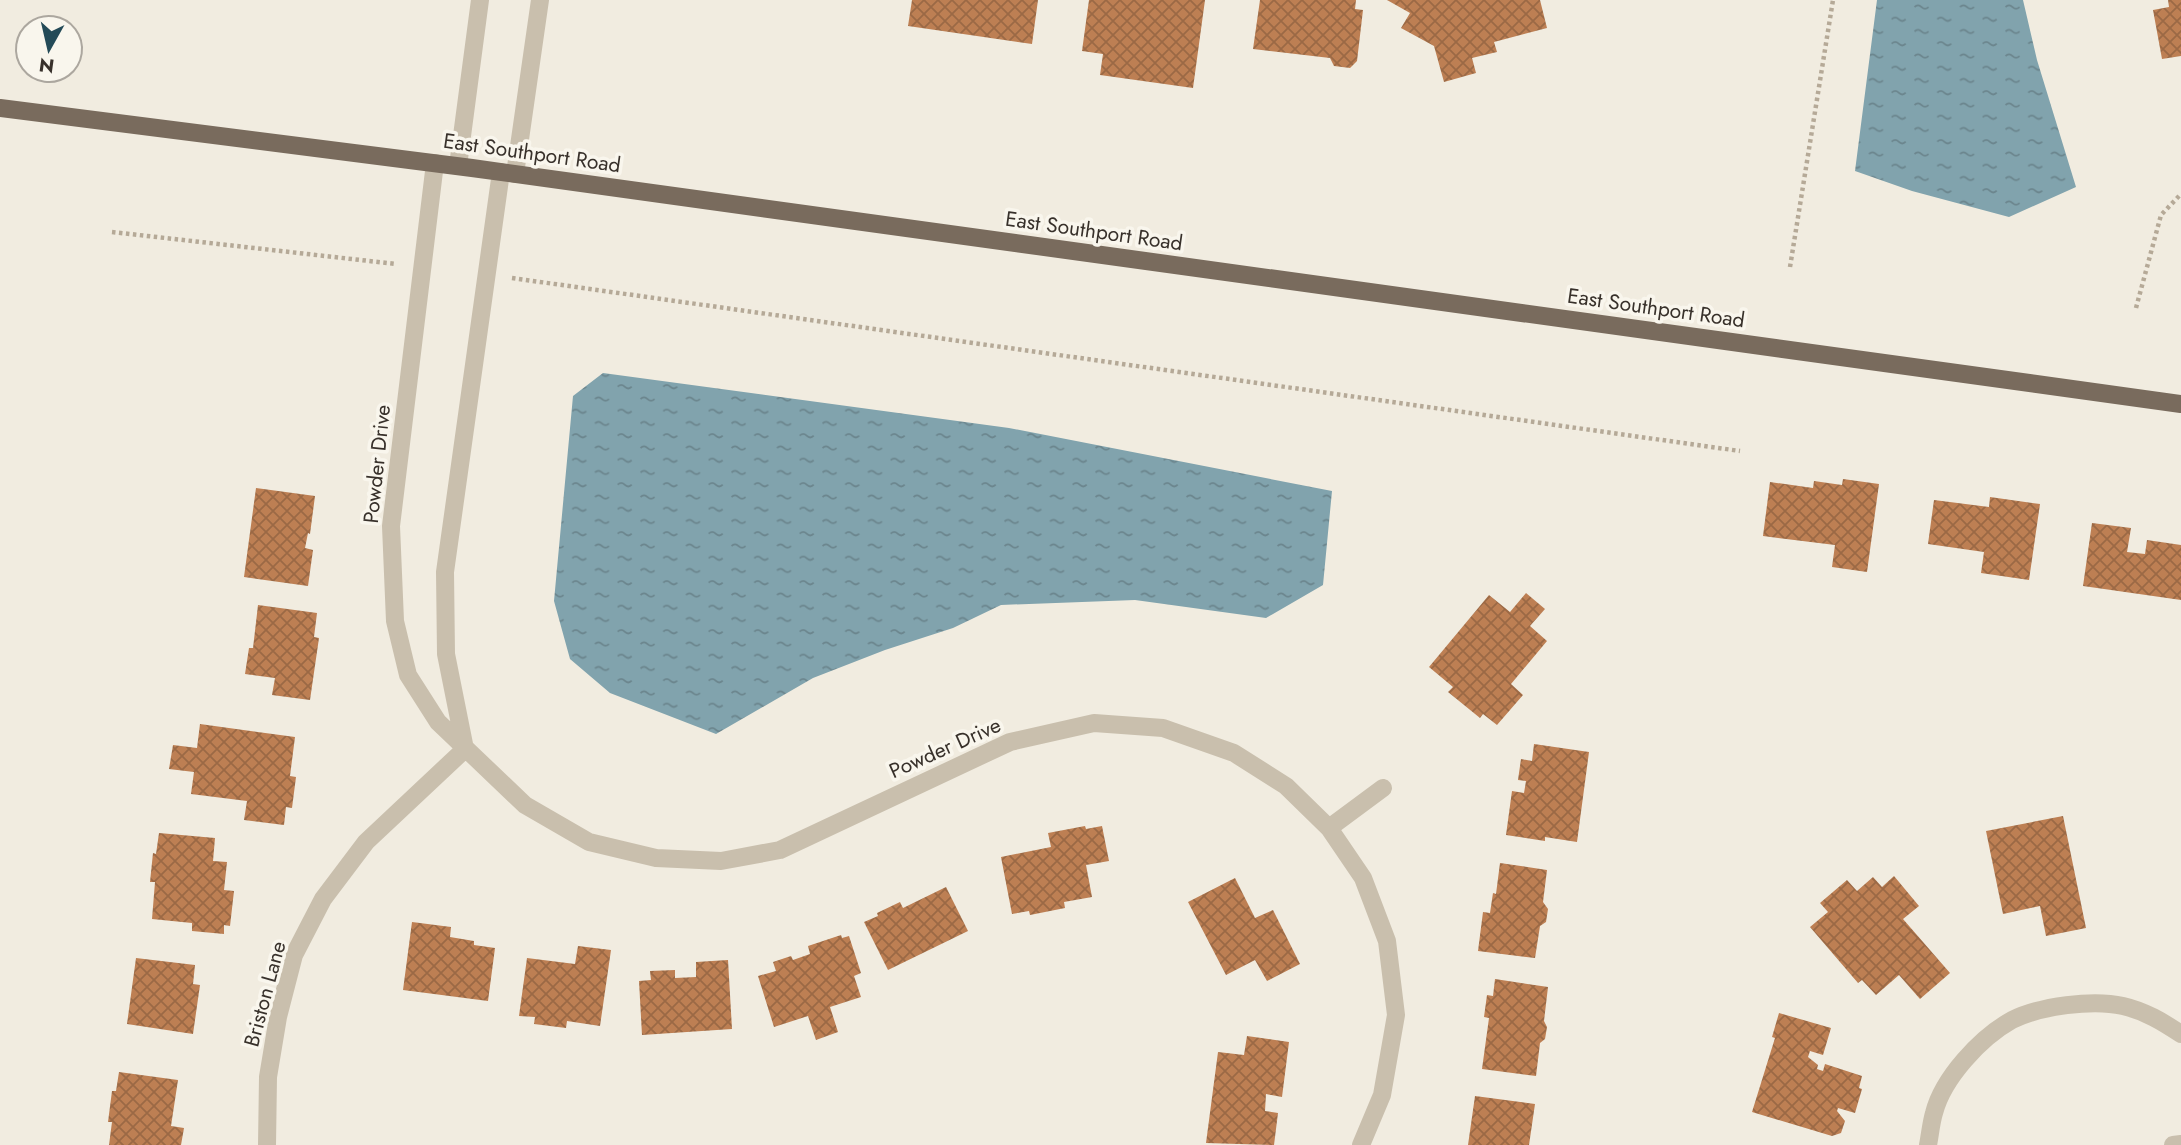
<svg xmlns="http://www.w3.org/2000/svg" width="2181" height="1145" font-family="Jost,sans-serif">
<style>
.water{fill:url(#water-ripples)}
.building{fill:url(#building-cross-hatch)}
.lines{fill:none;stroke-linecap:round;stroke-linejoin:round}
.path{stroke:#b5a997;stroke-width:4.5;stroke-dasharray:3.5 3.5;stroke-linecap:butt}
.minor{stroke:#c9bfad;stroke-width:18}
.major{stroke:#796b5d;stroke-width:18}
.labels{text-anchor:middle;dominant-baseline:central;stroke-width:7;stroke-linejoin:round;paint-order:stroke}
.street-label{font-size:21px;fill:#38312b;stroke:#f9f6ed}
</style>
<defs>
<pattern id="water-ripples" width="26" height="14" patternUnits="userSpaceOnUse" patternTransform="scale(1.75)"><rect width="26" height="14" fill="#81a3ad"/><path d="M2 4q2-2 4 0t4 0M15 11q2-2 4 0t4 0" fill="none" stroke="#6b858d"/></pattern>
<pattern id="building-cross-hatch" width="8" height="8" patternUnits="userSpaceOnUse" patternTransform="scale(1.75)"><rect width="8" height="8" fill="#bd7f53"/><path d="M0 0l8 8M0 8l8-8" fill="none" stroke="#9b6945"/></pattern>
</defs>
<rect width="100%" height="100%" fill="#f1ece0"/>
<!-- water -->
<path class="water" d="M1877 0H2023L2037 60 2076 187 2009 217 1912 191 1855 171Z
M603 373 1009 428 1332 491 1323 585 1266 618 1135 600 1001 605 953 628 885 650 813 678 716 734 610 693 570 659 554 601 573 396Z"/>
<!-- building -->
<path class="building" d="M912 0H1038L1032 44 908 26Z
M1089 0H1205L1193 88 1100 75 1103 54 1082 51Z
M1260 0H1356L1355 9 1363 10 1357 61 1350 68 1334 66 1330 58 1253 49Z
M1387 0H1540L1547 28 1494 42 1497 52 1472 58 1476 73 1444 82 1434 46 1401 28 1410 13Z
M2168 0H2181V56L2162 59 2153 10 2169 7Z
M1843 479 1879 484 1867 572 1832 567 1835 545 1763 536 1770 482 1813 488 1814 481 1842 485Z
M256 488 315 496 310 534 308 533 305 548 313 550 308 586 244 577Z
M1990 497 2040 504 2029 580 1981 573 1984 552 1928 544 1934 500 1989 507Z
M2092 523 2131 528 2127 552 2145 554 2147 540 2181 545V600L2083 586Z
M1526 593 1545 609 1530 626 1547 641 1511 684 1523 695 1497 725 1483 714 1480 718 1448 692 1453 687 1429 667 1489 595 1510 612Z
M258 605 317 613 314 637 319 638 310 700 272 695 275 678 245 674 249 648H253Z
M200 724 295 737 290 776 296 777 292 808 286 807 284 825 244 820 247 801 191 794 194 772 169 769 173 745 197 748Z
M1534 744 1589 752 1577 842 1545 837V841L1506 835 1512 791 1524 793 1526 781 1518 780 1521 759 1532 761Z
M2063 816 2086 928 2046 936 2040 906 2003 914 1986 831Z
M1085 826 1086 829 1102 826 1109 861 1086 865 1092 897 1064 902 1065 908 1030 915 1029 911 1012 914 1001 857 1051 847 1048 833Z
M159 833 215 838 213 861 227 862 224 890 234 891 230 926 224 925V934L192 931V923L152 919 155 882H150L153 853 156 854Z
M1500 863 1547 870 1543 902 1548 909 1546 922 1540 926 1535 958 1478 951 1483 912 1490 913 1493 893 1496 894Z
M1894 876 1919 906 1903 919 1950 973 1920 999 1899 975 1876 995 1862 980 1858 983 1810 927 1828 912 1820 903 1847 880 1857 891 1873 877 1882 887Z
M1235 878 1255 918 1273 910 1300 964 1267 981 1255 960 1226 975 1188 902Z
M946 887 968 931 888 970 864 922 878 916 877 913 900 902 903 908Z
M412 922 451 927 450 937 474 941V945L495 948 488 1001 403 990Z
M841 935 842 938 849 936 861 973 854 976 861 997 830 1007 838 1032 816 1040 808 1016 774 1027 758 976 776 971 773 962 791 956 793 960 810 954 808 946Z
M578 946 611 950 600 1026 567 1021 566 1028 534 1024 535 1017 519 1016 527 958 575 964Z
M136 958 195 965 193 984 200 985 193 1034 127 1024Z
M728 960 732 1029 642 1035 639 981 651 980 650 971 675 970V978L696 977V962Z
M1495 979 1548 987 1544 1021 1547 1027 1545 1039 1540 1043 1536 1076 1482 1069 1489 1018 1484 1017 1487 995 1493 996Z
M1779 1013 1831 1028 1823 1055 1810 1051 1808 1057 1818 1065 1817 1069 1823 1071 1825 1064 1862 1076 1859 1088 1862 1089 1855 1113 1838 1108 1837 1111 1845 1121 1841 1133 1832 1136 1752 1112 1775 1038 1772 1037Z
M1247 1036 1289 1042 1282 1097 1266 1094 1265 1111 1278 1113 1274 1145 1206 1143 1218 1052 1244 1055Z
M119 1072 178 1080 171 1126 184 1128 181 1145H109L112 1122H108L112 1091H116Z
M1475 1096 1535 1104 1529 1145H1468Z"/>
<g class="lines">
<!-- path -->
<path class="path" d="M112 232 396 264
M1790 267 1833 0
M512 278 1740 451
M2136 308 2161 215 2181 194"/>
<!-- minor -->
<path class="minor" d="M435 163 391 526 395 621 408 675 438 722 525 805 589 842 656 858 721 861 780 850 1010 742 1094 723 1163 728 1234 753 1286 786 1329 828 1363 878 1387 941 1396 1015 1382 1095 1361 1145
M458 166 480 0
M515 174 540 0
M465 749 446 654 445 572 501 172
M1329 828 1383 788
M267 1145 268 1077 278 1017 294 955 323 899 366 842 465 749
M1928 1145C1930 1135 1931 1123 1934 1113 1943 1078 1980 1038 2012 1020 2040 1006 2093 999 2123 1006 2145 1011 2163 1022 2181 1034
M2173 1145 2181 1144"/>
<!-- major -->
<path class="major" d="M0 108 472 168 2181 404"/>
</g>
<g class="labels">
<!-- street labels -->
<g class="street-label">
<text transform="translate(532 153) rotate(8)">East Southport Road</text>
<text transform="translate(1094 231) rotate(8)">East Southport Road</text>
<text transform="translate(1656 308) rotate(8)">East Southport Road</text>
<text transform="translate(377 464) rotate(-84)">Powder Drive</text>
<text transform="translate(945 748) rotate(-24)">Powder Drive</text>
<text transform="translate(265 994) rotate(-75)">Briston Lane</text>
</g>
</g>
<!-- north arrow -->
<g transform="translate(49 49) rotate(188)"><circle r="33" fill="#f9f6ed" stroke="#aca79f" stroke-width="2"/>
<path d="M0-5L12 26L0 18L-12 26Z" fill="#234a57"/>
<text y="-10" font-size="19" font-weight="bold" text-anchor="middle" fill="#38312b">N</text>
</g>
</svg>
